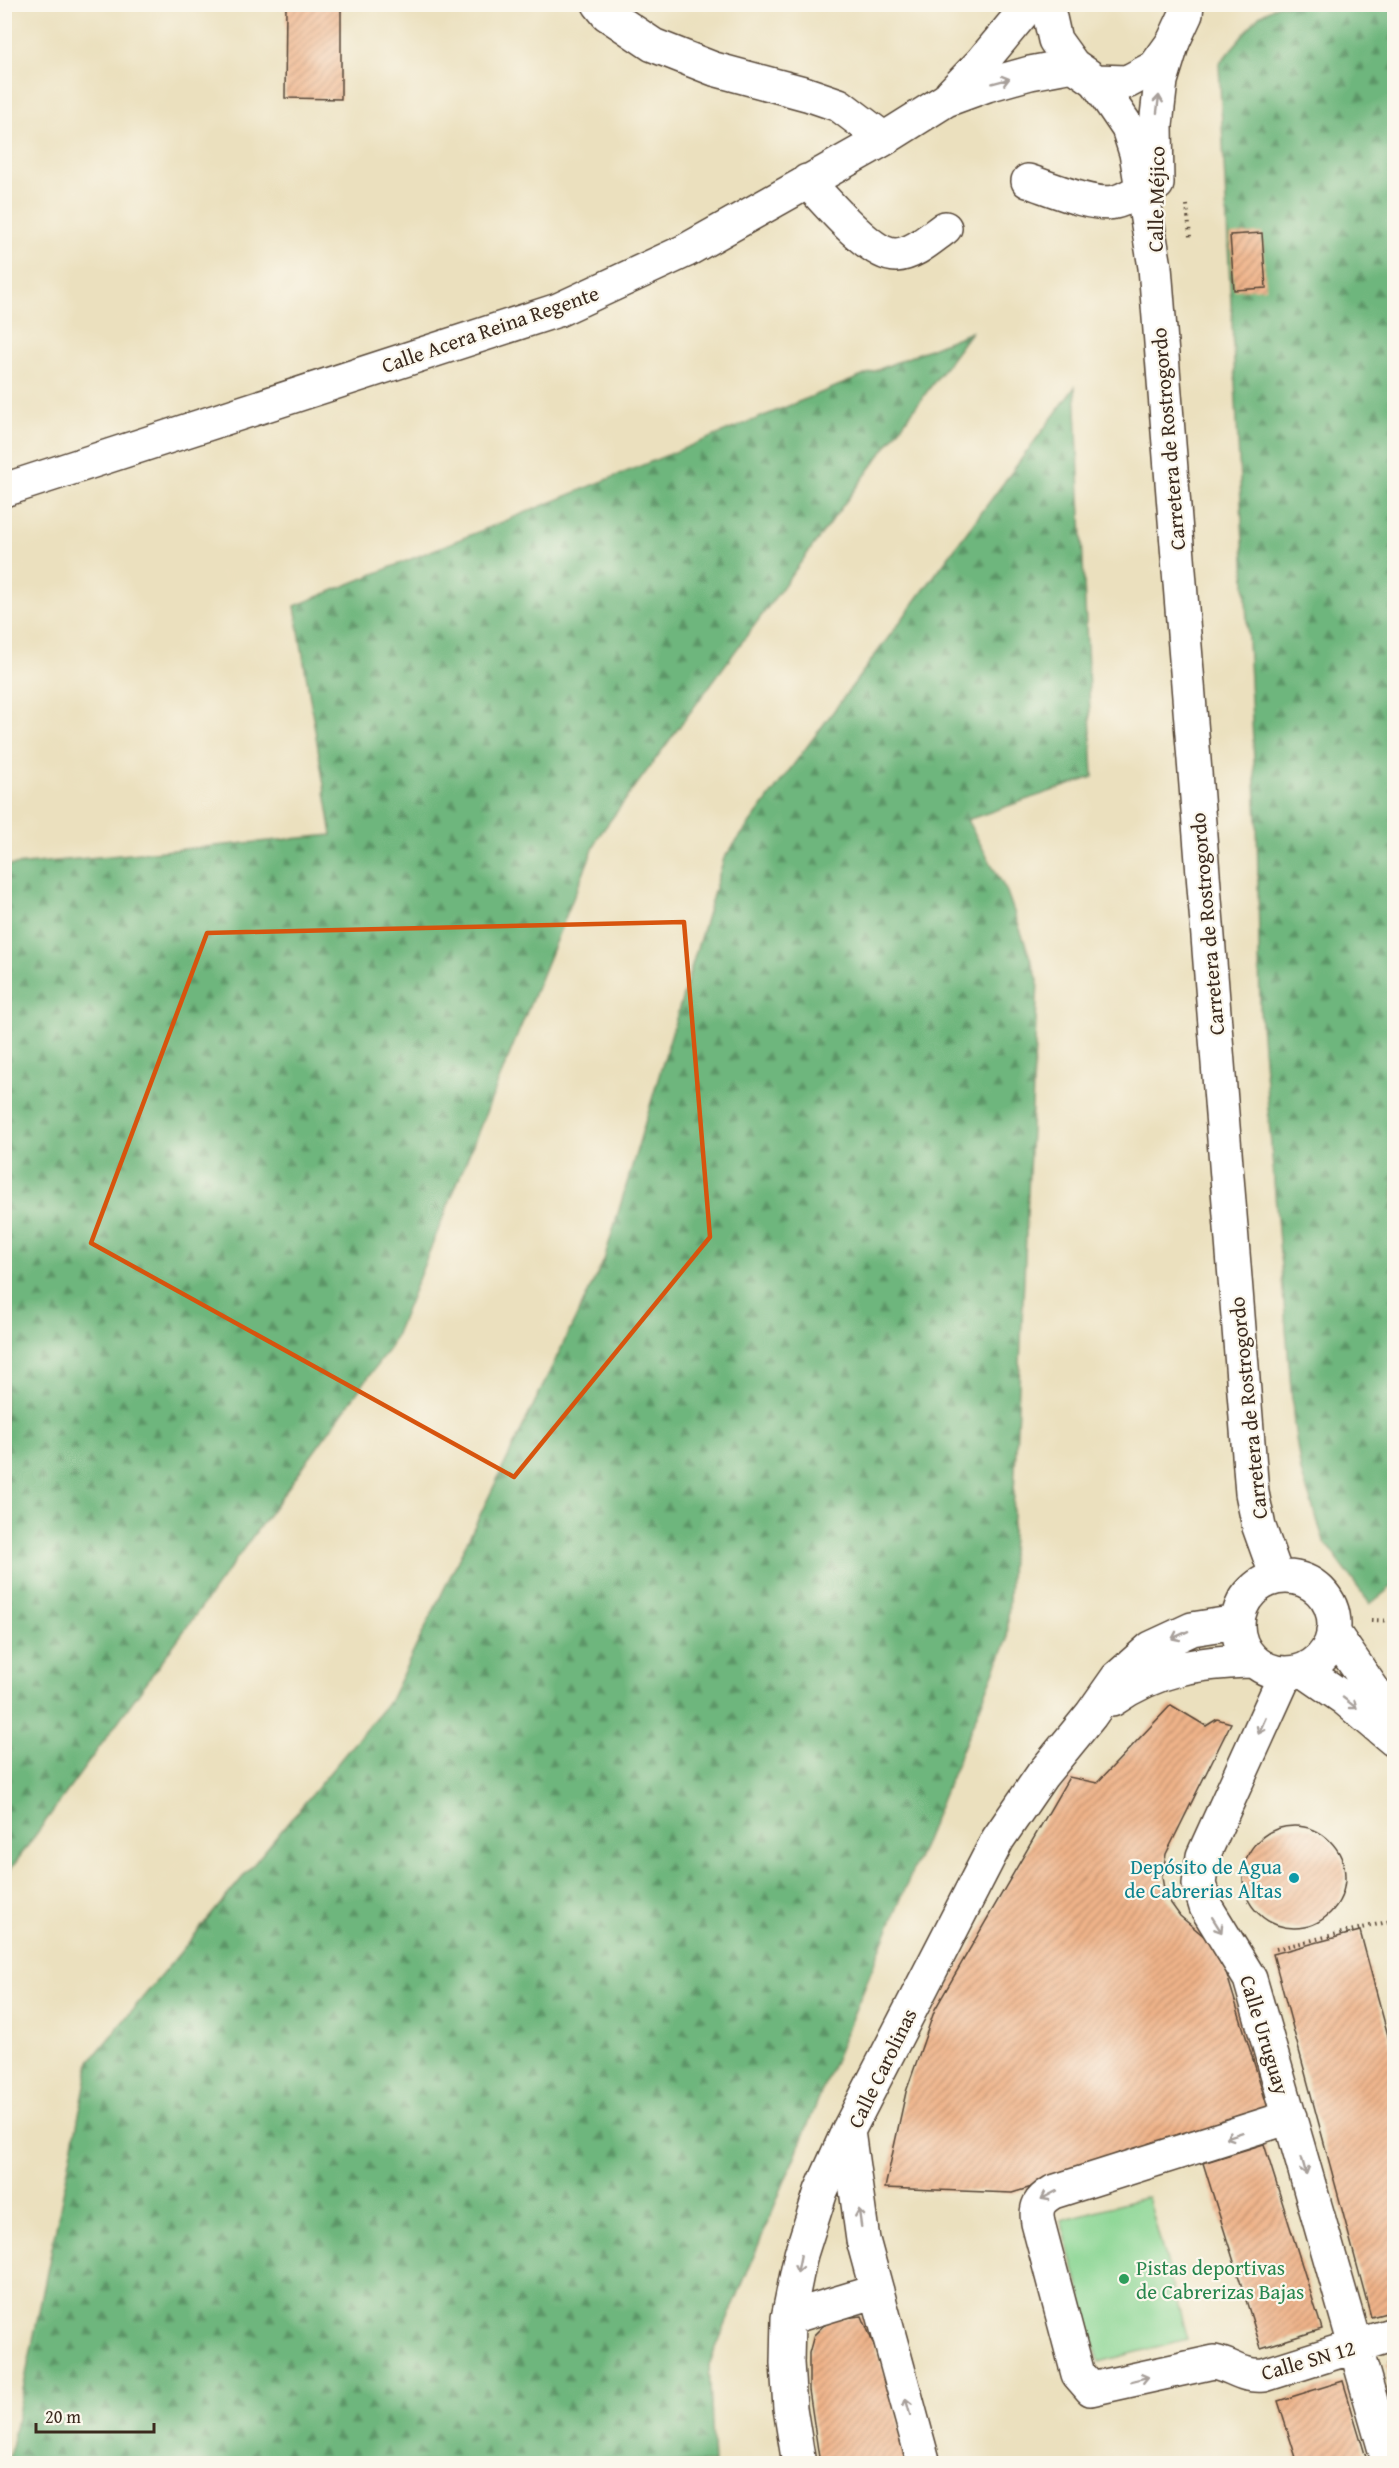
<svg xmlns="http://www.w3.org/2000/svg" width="1399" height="2468" font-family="'Gentium Book Plus',serif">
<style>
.forest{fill:url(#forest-firs);stroke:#54704e;stroke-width:1.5}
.pitch{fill:#89d593;stroke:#628058;stroke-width:1.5}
.building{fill:url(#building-hatch)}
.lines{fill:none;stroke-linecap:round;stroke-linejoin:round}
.minor-casing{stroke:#554536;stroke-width:36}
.major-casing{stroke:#554536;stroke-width:36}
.path{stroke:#554536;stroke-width:4;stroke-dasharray:1.5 4.5;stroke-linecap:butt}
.minor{stroke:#fff;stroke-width:33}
.major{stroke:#fff;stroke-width:33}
.oneway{stroke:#a79f9a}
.marked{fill:none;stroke:#d7540e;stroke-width:4.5;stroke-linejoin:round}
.culture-dot{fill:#0f9aa8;stroke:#fbf7ec;stroke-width:2}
.leisure-dot{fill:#2e9e5b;stroke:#fbf7ec;stroke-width:2}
.labels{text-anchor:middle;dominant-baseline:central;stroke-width:4.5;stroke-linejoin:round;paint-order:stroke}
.street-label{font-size:21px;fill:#3b2a1e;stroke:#fbf7ec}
.culture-label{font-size:21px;fill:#0d838f;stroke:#fbf7ec;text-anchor:end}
.leisure-label{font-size:21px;fill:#27864d;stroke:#fbf7ec;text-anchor:start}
</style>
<defs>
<pattern id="forest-firs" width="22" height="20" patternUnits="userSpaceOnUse" patternTransform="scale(1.5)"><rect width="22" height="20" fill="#6eb67d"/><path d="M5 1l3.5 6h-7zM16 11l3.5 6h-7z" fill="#5c9466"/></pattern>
<pattern id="building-hatch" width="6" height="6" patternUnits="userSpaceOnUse" patternTransform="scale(1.5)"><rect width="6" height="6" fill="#efb389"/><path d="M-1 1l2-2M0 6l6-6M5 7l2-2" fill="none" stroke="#c3926f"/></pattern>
</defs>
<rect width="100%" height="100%" fill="#fbf7ec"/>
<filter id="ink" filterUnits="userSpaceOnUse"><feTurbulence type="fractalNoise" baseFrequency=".0167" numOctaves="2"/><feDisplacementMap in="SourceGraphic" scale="12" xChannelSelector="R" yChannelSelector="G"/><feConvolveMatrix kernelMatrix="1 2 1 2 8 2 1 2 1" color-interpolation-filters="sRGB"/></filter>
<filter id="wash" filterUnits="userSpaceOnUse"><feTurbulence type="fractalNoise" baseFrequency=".008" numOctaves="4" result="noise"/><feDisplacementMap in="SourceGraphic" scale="24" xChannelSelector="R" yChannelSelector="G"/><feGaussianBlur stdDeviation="1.35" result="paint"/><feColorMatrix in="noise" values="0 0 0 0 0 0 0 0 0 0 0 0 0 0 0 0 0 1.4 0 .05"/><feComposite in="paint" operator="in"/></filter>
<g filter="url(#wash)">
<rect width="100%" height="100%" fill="#ebe0be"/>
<!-- forest -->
<path class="forest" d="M1278 5H1394V1585L1370 1604 1324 1541 1301 1472 1294 1425 1260 1011 1257 820 1219 64 1259 16Z
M971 332 598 837 391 1346 5 1877V866L332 835 295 606Z
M1075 387 1093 777 967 820 1007 892 1038 980 1007 1641 709 2365 714 2463H8L90 2061 390 1700 604 1260 724 858Z"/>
<!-- pitch -->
<path class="pitch" d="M1148 2197 1187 2339 1099 2362 1061 2220Z"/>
<g id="blocks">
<!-- building -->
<path class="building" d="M286 4H341V99L285 98Z
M1262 233 1266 288 1234 290 1230 235Z
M1171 1705 1206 1726 1217 1719 1231 1723 1166 1854 1162 1877 1165 1895 1180 1916 1219 1949 1270 2115 1012 2193 885 2188 906 2092 935 2009 1069 1777 1097 1783Z
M1243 1877a51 51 0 1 1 102 0a51 51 0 1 1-102 0Z
M1360 1931 1394 2058V2311L1371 2317 1273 1954Z
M1264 2144 1322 2329 1261 2348 1203 2163Z
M862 2316 889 2383 909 2464H820L809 2390V2353L814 2335 823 2326 834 2319Z
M1394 2362V2391L1386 2364Z
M1343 2381 1368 2464H1298L1278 2401Z"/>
</g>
</g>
<g filter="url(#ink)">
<use href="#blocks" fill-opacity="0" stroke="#554536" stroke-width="1.5"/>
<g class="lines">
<!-- minor casing -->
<g class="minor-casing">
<path id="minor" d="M599 4 607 14 653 45 714 69 807 94 839 105 884 139
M1096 81 1128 128 1136 153 1155 267 1252 1493 1259 1527 1277 1577
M951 94 982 62 1030 4
M807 181C825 200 871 256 896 255 914 254 931 238 945 228
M1028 181C1050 188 1093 207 1115 202 1124 200 1133 194 1141 190
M1157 184 1156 125 1161 81 1173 42
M4 490 558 310 685 251 884 139 946 100 987 85 1030 73 1073 65
M1238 1625a48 48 0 1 1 96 0a48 48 0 1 1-96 0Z
M1333 1632 1394 1720
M1303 1670 1345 1699 1394 1740
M1286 1673 1203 1856 1199 1884 1206 1907 1250 1979 1389 2464
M1112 1700C1157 1668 1201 1662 1254 1661
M1290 2117 1053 2192C1039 2200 1035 2207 1038 2223L1078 2374 1091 2389 1214 2362C1234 2366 1241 2377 1264 2375L1394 2334
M848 2131 863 2240 924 2464
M788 2318 877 2291
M799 2464 790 2408 787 2363 788 2318 801 2254 821 2191 848 2131 998 1839 1042 1775 1091 1715 1117 1678 1151 1648 1192 1629 1237 1622"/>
</g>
<!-- major casing -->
<g class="major-casing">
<path id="major" d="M1047 4 1055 40 1073 65 1096 81 1127 82 1155 67 1173 42 1186 14 1187 4"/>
</g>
<!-- path -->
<path class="path" d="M1187 205 1190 237
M1371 1620 1394 1621
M1276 1949 1391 1921 1394 1923"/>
<!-- minor -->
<use href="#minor" class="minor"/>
<!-- major -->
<use href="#major" class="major"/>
</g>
<!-- one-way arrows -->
<defs><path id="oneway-shaft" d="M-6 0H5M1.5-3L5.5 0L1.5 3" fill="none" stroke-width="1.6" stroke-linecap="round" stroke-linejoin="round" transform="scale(1.5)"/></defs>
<g class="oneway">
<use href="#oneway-shaft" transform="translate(1001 81) rotate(-15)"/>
<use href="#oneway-shaft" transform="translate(1158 104) rotate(-83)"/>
<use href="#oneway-shaft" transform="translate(1180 1635) rotate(155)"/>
<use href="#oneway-shaft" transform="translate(1350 1703) rotate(38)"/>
<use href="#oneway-shaft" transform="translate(1262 1726) rotate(114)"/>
<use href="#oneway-shaft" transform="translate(1217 1925) rotate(58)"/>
<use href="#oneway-shaft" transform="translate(1234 2135) rotate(162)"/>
<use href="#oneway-shaft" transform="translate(1304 2166) rotate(74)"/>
<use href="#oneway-shaft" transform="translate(1049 2195) rotate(152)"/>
<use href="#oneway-shaft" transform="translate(860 2218) rotate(-98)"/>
<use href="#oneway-shaft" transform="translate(799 2264) rotate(101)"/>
<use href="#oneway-shaft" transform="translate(1140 2379) rotate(-14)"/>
<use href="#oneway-shaft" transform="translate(908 2407) rotate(-105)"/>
</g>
</g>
<!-- marked area -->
<path class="marked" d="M684 922 710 1237 514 1477 91 1243 207 933Z"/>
<!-- markers -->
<circle class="culture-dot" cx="1294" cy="1878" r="6"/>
<circle class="leisure-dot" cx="1124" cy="2279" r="6"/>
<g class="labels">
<!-- street labels -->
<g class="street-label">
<text transform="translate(1156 199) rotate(-89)">Calle Méjico</text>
<text transform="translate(490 329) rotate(-19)">Calle Acera Reina Regente</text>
<text transform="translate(1168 439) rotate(-95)">Carretera de Rostrogordo</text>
<text transform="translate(1207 924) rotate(-95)">Carretera de Rostrogordo</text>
<text transform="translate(1248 1408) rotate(-96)">Carretera de Rostrogordo</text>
<text transform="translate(1265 2035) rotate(73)">Calle Uruguay</text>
<text transform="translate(882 2068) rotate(-64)">Calle Carolinas</text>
<text transform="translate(1308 2360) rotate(-16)">Calle SN 12</text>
</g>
<!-- culture labels -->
<g class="culture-label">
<text x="1282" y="1866">Depósito de Agua<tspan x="1282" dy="24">de Cabrerias Altas</tspan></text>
</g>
<!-- leisure labels -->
<g class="leisure-label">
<text x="1136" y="2267">Pistas deportivas<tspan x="1136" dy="24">de Cabrerizas Bajas</tspan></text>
</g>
</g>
<!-- margin -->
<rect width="1399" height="2468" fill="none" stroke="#fbf7ec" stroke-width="24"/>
<!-- scale -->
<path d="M36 2423v9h118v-9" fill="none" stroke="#3b2a1e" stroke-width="3"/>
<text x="45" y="2423" font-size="18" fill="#3b2a1e" stroke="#fbf7ec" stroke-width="4.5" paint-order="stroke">20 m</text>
</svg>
